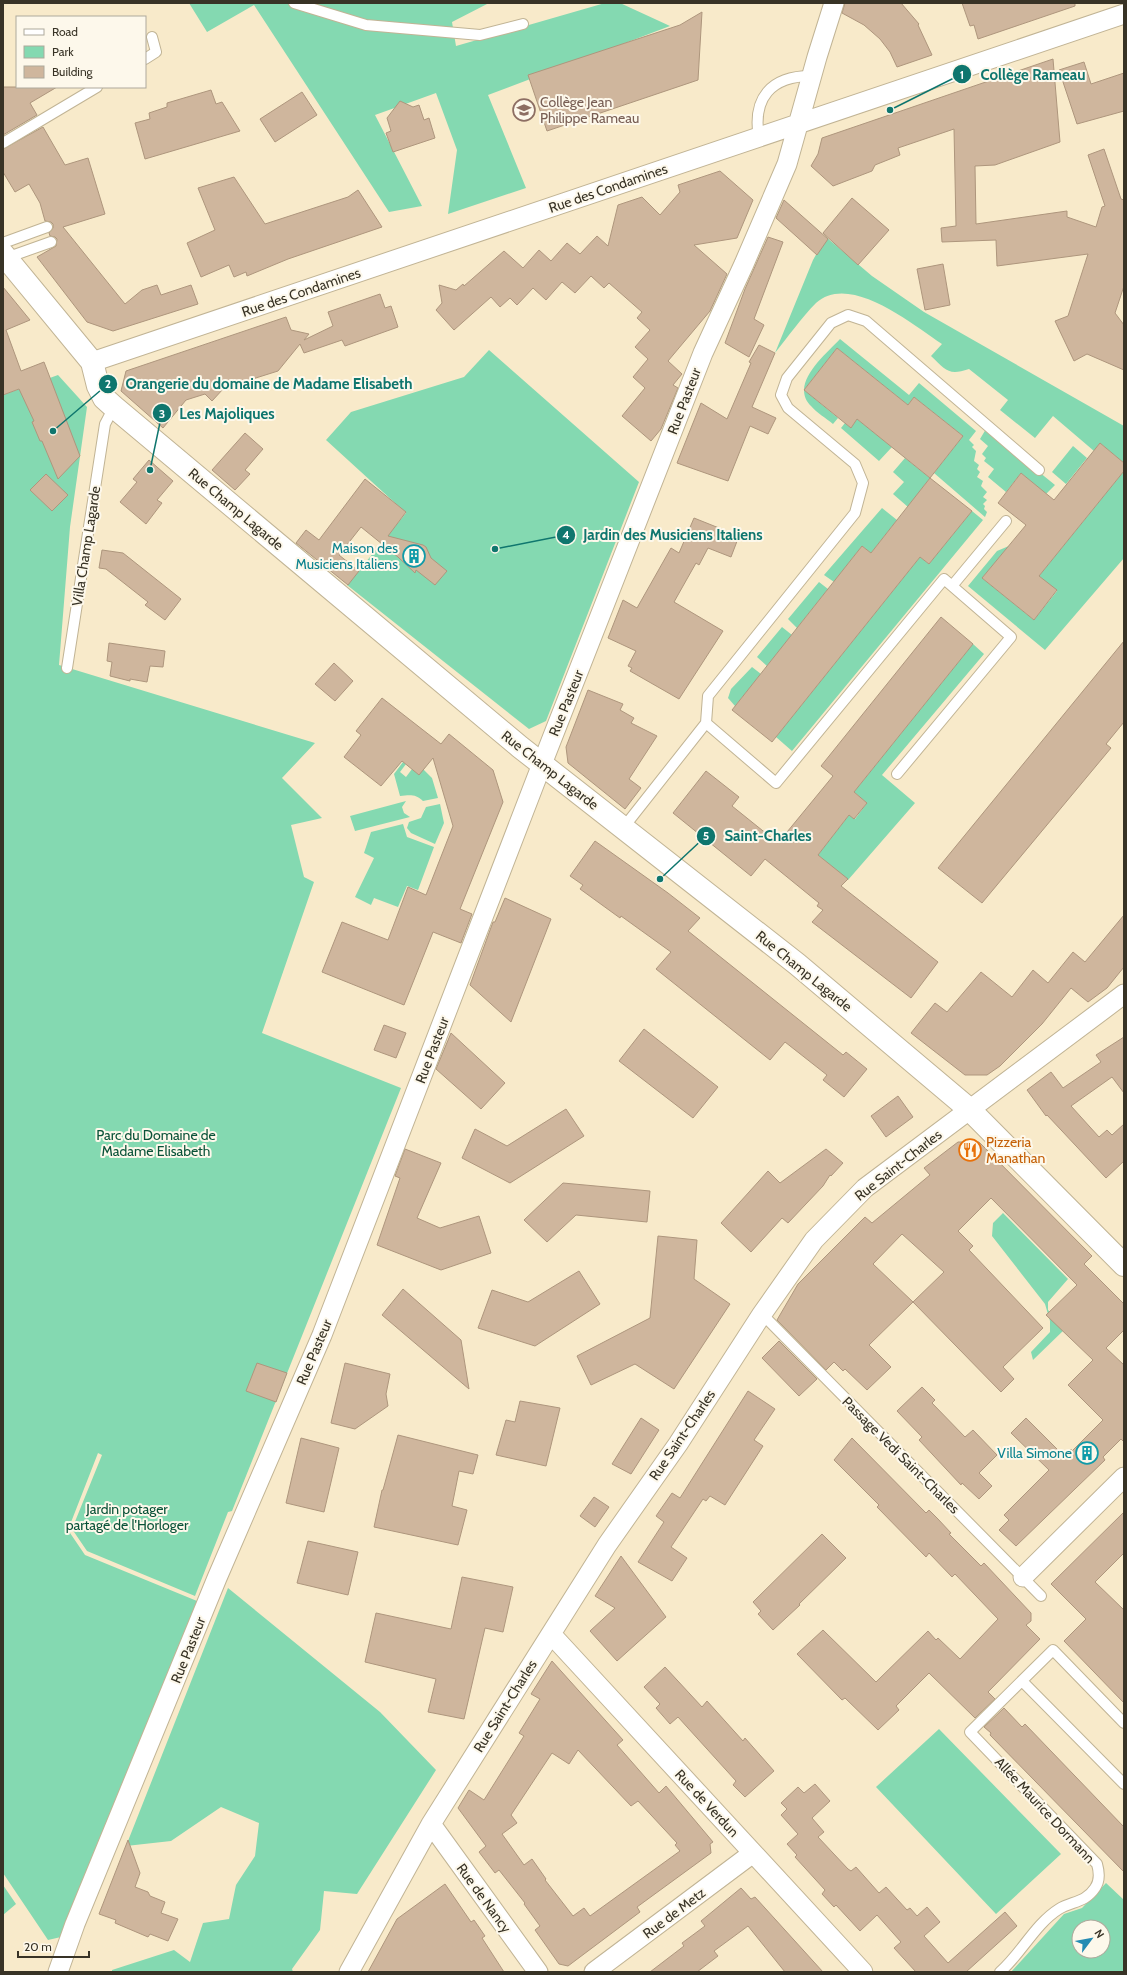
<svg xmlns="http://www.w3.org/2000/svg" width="1127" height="1975" font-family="Cabin,sans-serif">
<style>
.green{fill:#84d9b1;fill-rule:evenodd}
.building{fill:#cfb69d;stroke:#ae967d;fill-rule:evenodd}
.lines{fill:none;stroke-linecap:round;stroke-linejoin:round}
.service-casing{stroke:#c1b495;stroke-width:12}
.minor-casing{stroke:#c1b495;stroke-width:21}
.secondary-casing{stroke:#c1b495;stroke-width:24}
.service{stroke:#fff;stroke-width:10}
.minor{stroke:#fff;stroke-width:19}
.secondary{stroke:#fff;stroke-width:22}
.labels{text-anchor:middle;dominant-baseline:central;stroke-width:4;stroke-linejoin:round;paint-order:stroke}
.education-label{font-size:14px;fill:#785e54;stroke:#fdf8eb;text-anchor:start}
.street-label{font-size:14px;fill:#383326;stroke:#fdf8eb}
.culture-label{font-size:14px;fill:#0d838f;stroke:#fdf8eb;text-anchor:end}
.park-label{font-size:14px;fill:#095238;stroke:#fdf8eb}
.food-label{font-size:14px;fill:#c56008;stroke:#fdf8eb;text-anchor:start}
.leader{fill:none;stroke:#0f766e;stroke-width:1.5}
.callout-dot{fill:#0f766e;stroke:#fdf8eb;stroke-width:1.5}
.mark-label{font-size:12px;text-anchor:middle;font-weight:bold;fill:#fff}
.callout-label{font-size:15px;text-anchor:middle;font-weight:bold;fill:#0f766e;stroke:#fdf8eb;stroke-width:4;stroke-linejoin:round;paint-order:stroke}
</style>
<rect width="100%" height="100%" fill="#f8eaca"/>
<!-- green -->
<path class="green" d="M189 3H489L452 22 456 46 605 3H620L670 26 488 95 526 188 448 214 457 150 436 93 375 115 422 206 389 212 254 5 207 32Z
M826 237 872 276 924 312 1124 426V463L1100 443 1094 451 1053 416 1035 438 1000 410 1008 400 969 369C948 376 946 370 931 356L942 344C913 325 850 272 816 303 801 318 788 337 775 353L813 260Z
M840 339 909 395 919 383 976 431 969 440 974 445 972 447 976 451 974 461 979 465 977 469 980 472 977 477 983 481 981 486 987 492 983 497 987 500 983 504 985 506 984 509 987 512 985 517 934 473 963 436 914 397 908 405 837 348 804 390 838 418 833 424C826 418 817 413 811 406 789 384 825 355 840 339Z
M489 350 639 482 546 721 529 729 347 585 406 513 326 440 351 412 464 377Z
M58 375 87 407 70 527 59 665 315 743 282 778 322 818 291 825 304 877 314 882 262 1033 401 1088 232 1511 228 1512 195 1596 87 1551 72 1529 102 1455 98 1453 68 1530 85 1555 197 1601 61 1937 48 1940 3 1873V395Z
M857 419 892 447 879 461 841 428 845 423 851 428Z
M986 429 1055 485 1046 494 1021 473 1006 492 988 477 994 469 984 461 986 458 982 454 988 446 980 439Z
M1073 446 1087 458 1066 484 1052 472Z
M905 458 930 478 908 507 893 494 904 482 893 472Z
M1124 471V558L1045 650 968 586 997 551 1016 543 1006 550 982 578 1034 620 1057 591 1039 576Z
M882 508 897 520 871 553 862 546 834 582 824 575Z
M972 511 983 520 792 751 776 737 920 557 929 564Z
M819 582 828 589 797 628 788 619Z
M782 627 792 635 767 666 757 657Z
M973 644 984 654 882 775 915 803 848 880 818 855 849 815 855 819 867 803 854 792Z
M752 667 761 674 735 706 728 698 731 689Z
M403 762 406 764 400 772 406 777 412 769H423L432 778 438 798 423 801C416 794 410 795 400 796L394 774Z
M406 801 402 807 404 813 410 817 355 831 350 816Z
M440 804 444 823 435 844 411 833 407 828 409 822 421 818 426 807Z
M403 824 407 837 434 847 418 890 407 886 398 907 374 898 371 905 355 897 374 858 364 853 371 832Z
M1003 1213 1068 1279 1048 1302V1310L1066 1328 1033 1360 1031 1352 1050 1332V1321L1045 1304 992 1236 993 1223Z
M228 1588 380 1712 436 1770 357 1894 324 1891 320 1930 292 1969 293 1972H112V1970L174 1950 190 1962 203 1923 229 1919 236 1885 255 1856 259 1823 221 1807 171 1841 126 1846Z
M939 1729 1061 1854 996 1914 876 1787Z
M1106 1883 1124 1900V1972H1011L1064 1914 1082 1908ZM1079 1927H1103V1951H1079Z
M3 1885 16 1904 3 1915Z"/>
<!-- building -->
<path class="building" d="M845 3H901L919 24 918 25 932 55 897 67 890 52 880 39 864 25 842 13Z
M962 3H1075V6L978 39 974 25 970 26Z
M702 12 698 80 547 131 528 75 680 25Z
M1053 59 1060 142 995 165 975 166 976 224 1067 211V217L1096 227 1102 207 1105 206 1088 155 1104 149 1121 199 1124 200V286L1115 313 1124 325V370L1087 354 1074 361 1055 321 1068 316 1088 254 997 266 996 240 942 242 941 228 956 226 954 129 898 148 900 155 875 165 872 171 833 186 811 166 818 154 822 138Z
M1084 62 1091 84 1124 73V111L1077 124 1059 70Z
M3 87H57L30 103 37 115 3 135Z
M211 90 216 104 222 102 240 131 145 159 135 123 150 119 149 113 167 107V103Z
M302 92 317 115 275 142 260 119Z
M400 101 413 107 419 105 424 120 429 118 435 138 393 152 386 133 391 131 387 118Z
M43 127 65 165 88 158 105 214 63 227 125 304 142 290 157 285 161 295 191 285 198 304 113 331 87 322 37 257 56 246 57 239 55 237 50 236 49 233 53 228V224L51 222 45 221 40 203 29 184 15 192 3 172V149Z
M720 171 753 200 737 238 694 245 727 274 710 311 668 361 682 374 673 385 678 388 661 429 651 441 622 416 645 388 633 377 648 359 635 347 650 330 637 318 642 312 609 283 604 288 591 276 575 293 562 282 546 300 533 288 517 305 510 298 500 307 491 297 454 330 436 310 442 303 439 285 456 290 463 284 464 286 504 251 523 268 539 250 551 261 567 243 580 254 597 236 608 246 618 205 642 197 660 215 680 192 678 185Z
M234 177 265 224 348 197 358 190 382 227 288 259 247 276 246 272 234 277 229 265 201 277 187 243 215 230 198 188Z
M852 198 889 230 858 265 823 233Z
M784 200 828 239 817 255 776 218Z
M768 237 783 242 754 319 764 325 749 357 725 343 745 289Z
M943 264 950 305 925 310 917 269Z
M3 287 30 320 6 330 21 371 44 362 80 456 58 479 42 441H40L32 422 34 421 19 389 3 395Z
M380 294 385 308 391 306 398 327 345 346 342 340 304 353 300 344 278 371 224 388 212 401 205 394 186 400 163 428 121 391 126 371 286 317 291 330 309 334 304 340 333 326 328 312Z
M759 345 775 353 752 407 776 418 768 434 750 426 728 481 677 463 701 403 727 419 751 363 749 362Z
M837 348 908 405 914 397 963 436 930 478 857 419 851 428 804 390Z
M245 433 263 449 245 470 250 474 235 490 212 470Z
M1100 443 1124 463V471L1039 576 1057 590 1034 620 982 578 1026 525 998 503 1021 473 1054 500Z
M149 460 173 481 157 500 162 503 146 524 120 502 137 482 133 479Z
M46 474 68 495 52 511 30 490Z
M930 478 972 511 929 564 920 557 772 742 732 710 862 546 871 553Z
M365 479 406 512 388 536 423 545 426 547 431 558 447 571 435 585 416 570 415 573 398 557 361 527 339 555 359 571 348 585 296 543 306 530 319 540Z
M694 518 739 536 731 557 708 548 699 565 696 563 674 602 723 631 679 699 630 671 632 668 628 666 636 651 608 638 623 600 637 608 671 548 679 553Z
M102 550 123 553 181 599 165 620 145 605 148 602 106 569 99 568Z
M941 617 973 644 854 792 867 803 854 819 849 815 818 855 848 879 841 886 938 962 911 998 812 922 823 910 817 906 819 903 765 859 751 876 673 813 706 771 739 797 732 806 778 843 833 776 821 766Z
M1124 641V722L1106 744 1111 748 982 903 938 868Z
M109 643 165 651 163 667 150 666 147 682 130 679V681L110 676 112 662 107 661Z
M334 663 353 681 335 701 315 684Z
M588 690 623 704 620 710 634 718 631 723 657 736 629 779 641 788 625 809 568 763 566 747Z
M382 698 441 744 449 734 493 770 503 802 460 909 472 914 461 943 433 932 404 1005 322 972 342 922 388 940 408 887 426 895 453 826 433 758 419 775 402 761 381 786 344 757 361 735 356 731Z
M595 841 668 893 700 918 688 931 843 1055 846 1052 867 1069 844 1097 823 1080 827 1075 785 1042 770 1060 656 969 671 952 621 916 620 918 580 889 583 885 570 876Z
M505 898 551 919 511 1022 470 985 493 922H495Z
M1124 915V967L1107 988 1088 1002 1071 988 1042 1024 1000 1066 987 1075H965L911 1033 935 1003 947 1012 981 972 1012 997 1033 970 1048 983 1073 952 1085 962Z
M384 1025 406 1033 396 1058 374 1050Z
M644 1029 718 1087 693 1118 619 1061Z
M451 1033 505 1083 481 1109 436 1069Z
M1124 1037V1093L1112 1077 1071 1106 1099 1137 1107 1130 1112 1135 1124 1124V1161L1106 1178 1047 1115 1046 1116 1027 1090 1051 1072 1063 1088 1101 1062 1096 1055Z
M898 1096 913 1117 886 1137 871 1116Z
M566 1109 584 1136 510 1183 462 1158 475 1129 507 1146Z
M958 1142H979L1092 1256 1084 1264 1124 1304V1330L1106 1348 1124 1365V1442L1121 1439 1103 1457 1105 1460 1016 1546 999 1530 1009 1520 1004 1515 1049 1470 1011 1433 1026 1418 1064 1456 1071 1449 1072 1451 1103 1420 1068 1385 1093 1360 1046 1315 1077 1285 991 1198 958 1231 973 1246 969 1250 1043 1328 1003 1367 1014 1379 1001 1392 913 1302 944 1272 902 1234 873 1264 913 1302 869 1345 891 1367 867 1390 845 1369 843 1371 834 1362 826 1370 777 1320 798 1284 865 1217 872 1223 930 1175 924 1168Z
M405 1149 441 1163 417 1218 440 1228 479 1216 491 1253 441 1270 377 1245 400 1178 395 1176Z
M826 1149 843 1163 831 1176 830 1175 823 1186 788 1223 782 1218 751 1252 721 1223 768 1171 780 1183Z
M563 1183 650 1191 647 1222 576 1215 547 1242 524 1220Z
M658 1236 697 1240 694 1279 730 1304 674 1389 635 1364 591 1385 577 1356 650 1318Z
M579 1271 600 1304 535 1346 478 1328 492 1290 528 1302Z
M403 1289 461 1340 469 1389 382 1315Z
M779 1341 817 1379 799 1396 762 1358Z
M257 1363 287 1373 276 1402 246 1391Z
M345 1363 390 1374 386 1394 388 1406 355 1429 331 1423Z
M922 1387 935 1400 932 1403 965 1437 973 1430 997 1455 979 1473 992 1486 979 1499 962 1483 961 1485 919 1440 922 1437 897 1411Z
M748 1391 775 1409 754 1440 763 1446 725 1505 710 1496 706 1501 703 1499 671 1547 687 1558 672 1581 638 1562 664 1522 656 1516 672 1493 680 1498Z
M520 1401 560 1408 546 1466 496 1455 506 1420 515 1422Z
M641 1418 659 1430 631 1474 612 1464Z
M398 1435 478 1455 473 1474 459 1471 452 1506 467 1510 458 1545 374 1527 382 1490H383Z
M301 1438 339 1448 324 1512 286 1503Z
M852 1438 926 1513 929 1510 938 1519 951 1533 949 1534 981 1566 984 1563 1031 1613V1621L1026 1625 1040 1639 988 1692 995 1699 975 1718 929 1673 896 1706 899 1710 878 1730 845 1698 842 1700 797 1654 823 1630 876 1682 928 1631 936 1640 938 1638 960 1659 998 1619 955 1574 952 1577 929 1553 926 1557 877 1507 879 1505 834 1460Z
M594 1497 609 1507 595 1527 580 1516Z
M1124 1512V1553L1095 1582 1124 1610V1703L1064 1641 1086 1619 1051 1584Z
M822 1534 846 1558 799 1604 800 1605 773 1630 758 1614 761 1611 753 1602Z
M308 1541 358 1552 348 1595 297 1583Z
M621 1556 666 1617 617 1661 590 1631 615 1608 595 1596Z
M462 1577 513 1587 503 1632 485 1628 464 1719 428 1712 436 1679 365 1662 376 1613 451 1629Z
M552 1661 623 1740 617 1745 659 1793 666 1786 713 1842 710 1844 711 1853 637 1907 640 1912 568 1966 559 1964 535 1930 540 1926 524 1904 525 1903 499 1870 495 1873 479 1852 486 1846 458 1808 469 1790 484 1800 524 1736 519 1733 540 1699 531 1694ZM578 1750 631 1806 638 1801 677 1843 675 1845 680 1851 590 1916 584 1908 573 1916 545 1880 546 1879 532 1859 524 1865 502 1834 517 1823 511 1815 552 1753 569 1764Z
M665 1667 702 1707 707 1701 743 1741 745 1738 774 1771 745 1797 733 1785 736 1781 678 1717 670 1724 656 1708 660 1704 644 1687Z
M1004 1708 1022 1727 1025 1724 1124 1827V1872L990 1735 991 1733 984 1727Z
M815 1784 830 1801 812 1818 824 1832 818 1837 848 1869 851 1871 856 1867 879 1893 886 1887 907 1910 910 1908 917 1916 927 1907 940 1922 924 1936 948 1963 1005 1912 1017 1926 966 1972H916L894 1948 901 1942 877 1915 860 1931 836 1905 834 1907 822 1894 825 1890 795 1857 797 1855 787 1844 798 1834 781 1815 787 1809 781 1803 798 1787 804 1793Z
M128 1840 140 1873 135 1887 148 1892 150 1896 165 1902 161 1913 178 1919 168 1941 150 1934 148 1937 115 1923 116 1920 99 1914Z
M445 1884 471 1922 474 1920 485 1936 482 1938 504 1972H368L397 1919Z
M741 1888 751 1899 755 1897 823 1972H785L748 1926 714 1951 718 1956 697 1972H650L684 1946 682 1943 705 1926 701 1921Z"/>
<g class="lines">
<!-- service casing -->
<g class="service-casing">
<path id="service" d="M294 3 366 25 480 35 523 24
M145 59 156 52 152 37
M759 138C752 98 771 76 811 76
M3 143 97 87
M3 243 47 227
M6 258 51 242
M952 586 1006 521
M67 668 105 424 114 407
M706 723 708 696 855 513 863 483 855 464 788 408 781 395 787 378 831 323 848 315 866 321 1039 470
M624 827 706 723 776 783 944 579 1011 637 897 774
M762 1314 1041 1596
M1022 1681 1124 1784
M1000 1972C1021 1954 1035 1924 1059 1909 1072 1901 1085 1903 1095 1888 1100 1881 1099 1871 1097 1864L970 1732 1053 1650 1124 1723"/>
</g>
<!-- minor casing -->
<g class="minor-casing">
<path id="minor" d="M92 362 1124 14
M1023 1577 1124 1477
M551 1634 863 1972
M431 1824 538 1972
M58 1972 75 1924 217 1578 322 1335 542 764 703 353 744 264 787 164 817 57 834 3
M349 1972 431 1824 607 1545 678 1444 762 1314 814 1240 865 1188 1124 994
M594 1972 753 1853"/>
</g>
<!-- secondary casing -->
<g class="secondary-casing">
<path id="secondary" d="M3 254 92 362 98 386 104 398 114 407 520 747 797 964 969 1109 1124 1265"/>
</g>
<!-- service -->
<use href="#service" class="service"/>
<!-- minor -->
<use href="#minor" class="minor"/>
<!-- secondary -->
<use href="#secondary" class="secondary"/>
</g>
<!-- icons -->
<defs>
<g id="school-ring" transform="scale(1.15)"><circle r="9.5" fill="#fdf8eb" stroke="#8d6e63" stroke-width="1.5"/><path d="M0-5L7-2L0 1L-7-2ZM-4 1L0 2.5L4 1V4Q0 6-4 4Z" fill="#8d6e63"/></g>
<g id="building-ring" transform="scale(1.15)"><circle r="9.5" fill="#fdf8eb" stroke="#0f9aa8" stroke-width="1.5"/><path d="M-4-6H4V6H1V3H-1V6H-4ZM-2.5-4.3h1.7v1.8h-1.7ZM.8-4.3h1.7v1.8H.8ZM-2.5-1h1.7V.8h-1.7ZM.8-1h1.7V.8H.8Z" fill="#0f9aa8"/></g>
<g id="restaurant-ring" transform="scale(1.15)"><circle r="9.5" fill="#fdf8eb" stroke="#e8710a" stroke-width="1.5"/><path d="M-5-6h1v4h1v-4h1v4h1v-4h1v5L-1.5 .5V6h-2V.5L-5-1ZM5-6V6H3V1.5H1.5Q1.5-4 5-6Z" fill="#e8710a"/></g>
</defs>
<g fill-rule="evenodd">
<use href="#school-ring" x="524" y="110"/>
<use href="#building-ring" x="414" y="556"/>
<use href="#restaurant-ring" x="970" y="1150"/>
<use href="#building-ring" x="1087" y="1453"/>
</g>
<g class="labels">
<!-- education labels -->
<g class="education-label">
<text x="540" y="102">Collège Jean<tspan x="540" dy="16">Philippe Rameau</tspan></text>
</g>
<!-- street labels -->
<g class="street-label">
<text transform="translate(608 188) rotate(-19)">Rue des Condamines</text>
<text transform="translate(301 292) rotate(-19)">Rue des Condamines</text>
<text transform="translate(684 401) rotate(-69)">Rue Pasteur</text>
<text transform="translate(236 509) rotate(40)">Rue Champ Lagarde</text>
<text transform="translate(86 546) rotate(-81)">Villa Champ Lagarde</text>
<text transform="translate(566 703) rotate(-68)">Rue Pasteur</text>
<text transform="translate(550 770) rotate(38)">Rue Champ Lagarde</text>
<text transform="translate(804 971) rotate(39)">Rue Champ Lagarde</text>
<text transform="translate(432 1050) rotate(-69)">Rue Pasteur</text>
<text transform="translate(898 1165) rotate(-38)">Rue Saint-Charles</text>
<text transform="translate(314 1352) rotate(-67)">Rue Pasteur</text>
<text transform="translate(682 1435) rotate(-56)">Rue Saint-Charles</text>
<text transform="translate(901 1455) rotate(45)">Passage Vedi Saint-Charles</text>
<text transform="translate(188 1650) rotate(-68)">Rue Pasteur</text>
<text transform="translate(505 1706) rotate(-58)">Rue Saint-Charles</text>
<text transform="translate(707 1803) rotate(47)">Rue de Verdun</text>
<text transform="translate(1045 1810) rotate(47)">Allée Maurice Dormann</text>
<text transform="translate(484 1898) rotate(54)">Rue de Nancy</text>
<text transform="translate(674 1913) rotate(-37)">Rue de Metz</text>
</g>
<!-- culture labels -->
<g class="culture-label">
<text x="398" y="548">Maison des<tspan x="398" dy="16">Musiciens Italiens</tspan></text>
<text x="1072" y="1453">Villa Simone</text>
</g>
<!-- park labels -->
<g class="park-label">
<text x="156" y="1135">Parc du Domaine de<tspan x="156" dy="16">Madame Elisabeth</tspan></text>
<text x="127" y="1509">Jardin potager<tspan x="127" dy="16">partagé de l'Horloger</tspan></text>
</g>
<!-- food labels -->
<g class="food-label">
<text x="986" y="1142">Pizzeria<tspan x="986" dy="16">Manathan</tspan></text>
</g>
</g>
<!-- callouts -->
<path class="leader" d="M890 110L962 74M53 431L108 384M150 470L162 413M495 549L566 535M660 879L706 836"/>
<g class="callout-dot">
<circle cx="890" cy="110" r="4"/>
<circle cx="53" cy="431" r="4"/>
<circle cx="150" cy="470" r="4"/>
<circle cx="495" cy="549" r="4"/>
<circle cx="660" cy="879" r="4"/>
<circle cx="962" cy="74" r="10"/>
<circle cx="108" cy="384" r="10"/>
<circle cx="162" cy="413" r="10"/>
<circle cx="566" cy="535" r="10"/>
<circle cx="706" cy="836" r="10"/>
</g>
<g class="mark-label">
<text x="962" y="79">1</text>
<text x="108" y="388">2</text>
<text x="162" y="418">3</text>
<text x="566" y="539">4</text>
<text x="706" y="840">5</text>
</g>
<g class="callout-label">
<text x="1033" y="80">Collège Rameau</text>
<text x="269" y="389">Orangerie du domaine de Madame Elisabeth</text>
<text x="227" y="419">Les Majoliques</text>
<text x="673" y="540">Jardin des Musiciens Italiens</text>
<text x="768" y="841">Saint-Charles</text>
</g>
<!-- border -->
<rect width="1127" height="1975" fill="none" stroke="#383326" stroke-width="8"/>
<!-- legend -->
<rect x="16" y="16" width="130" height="72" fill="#fdf8eb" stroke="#aea99c"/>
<rect x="24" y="29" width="20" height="6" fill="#ffffff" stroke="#aea99c"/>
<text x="52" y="36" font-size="12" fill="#383326">Road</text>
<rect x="24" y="46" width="20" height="12" fill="#84d9b1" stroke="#aea99c"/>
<text x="52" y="56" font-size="12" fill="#383326">Park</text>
<rect x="24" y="66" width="20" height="12" fill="#cfb69d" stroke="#aea99c"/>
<text x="52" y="76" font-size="12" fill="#383326">Building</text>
<!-- north arrow -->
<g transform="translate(1091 1939) rotate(58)"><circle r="19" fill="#fdf8eb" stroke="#aea99c"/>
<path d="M0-3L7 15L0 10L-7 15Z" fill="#248bb3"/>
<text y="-6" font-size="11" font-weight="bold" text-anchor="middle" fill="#383326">N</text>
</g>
<!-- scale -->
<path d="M18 1951v6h71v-6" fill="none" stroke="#383326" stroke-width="2"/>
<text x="24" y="1951" font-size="12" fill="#383326" stroke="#fdf8eb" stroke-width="3" paint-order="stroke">20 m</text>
</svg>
